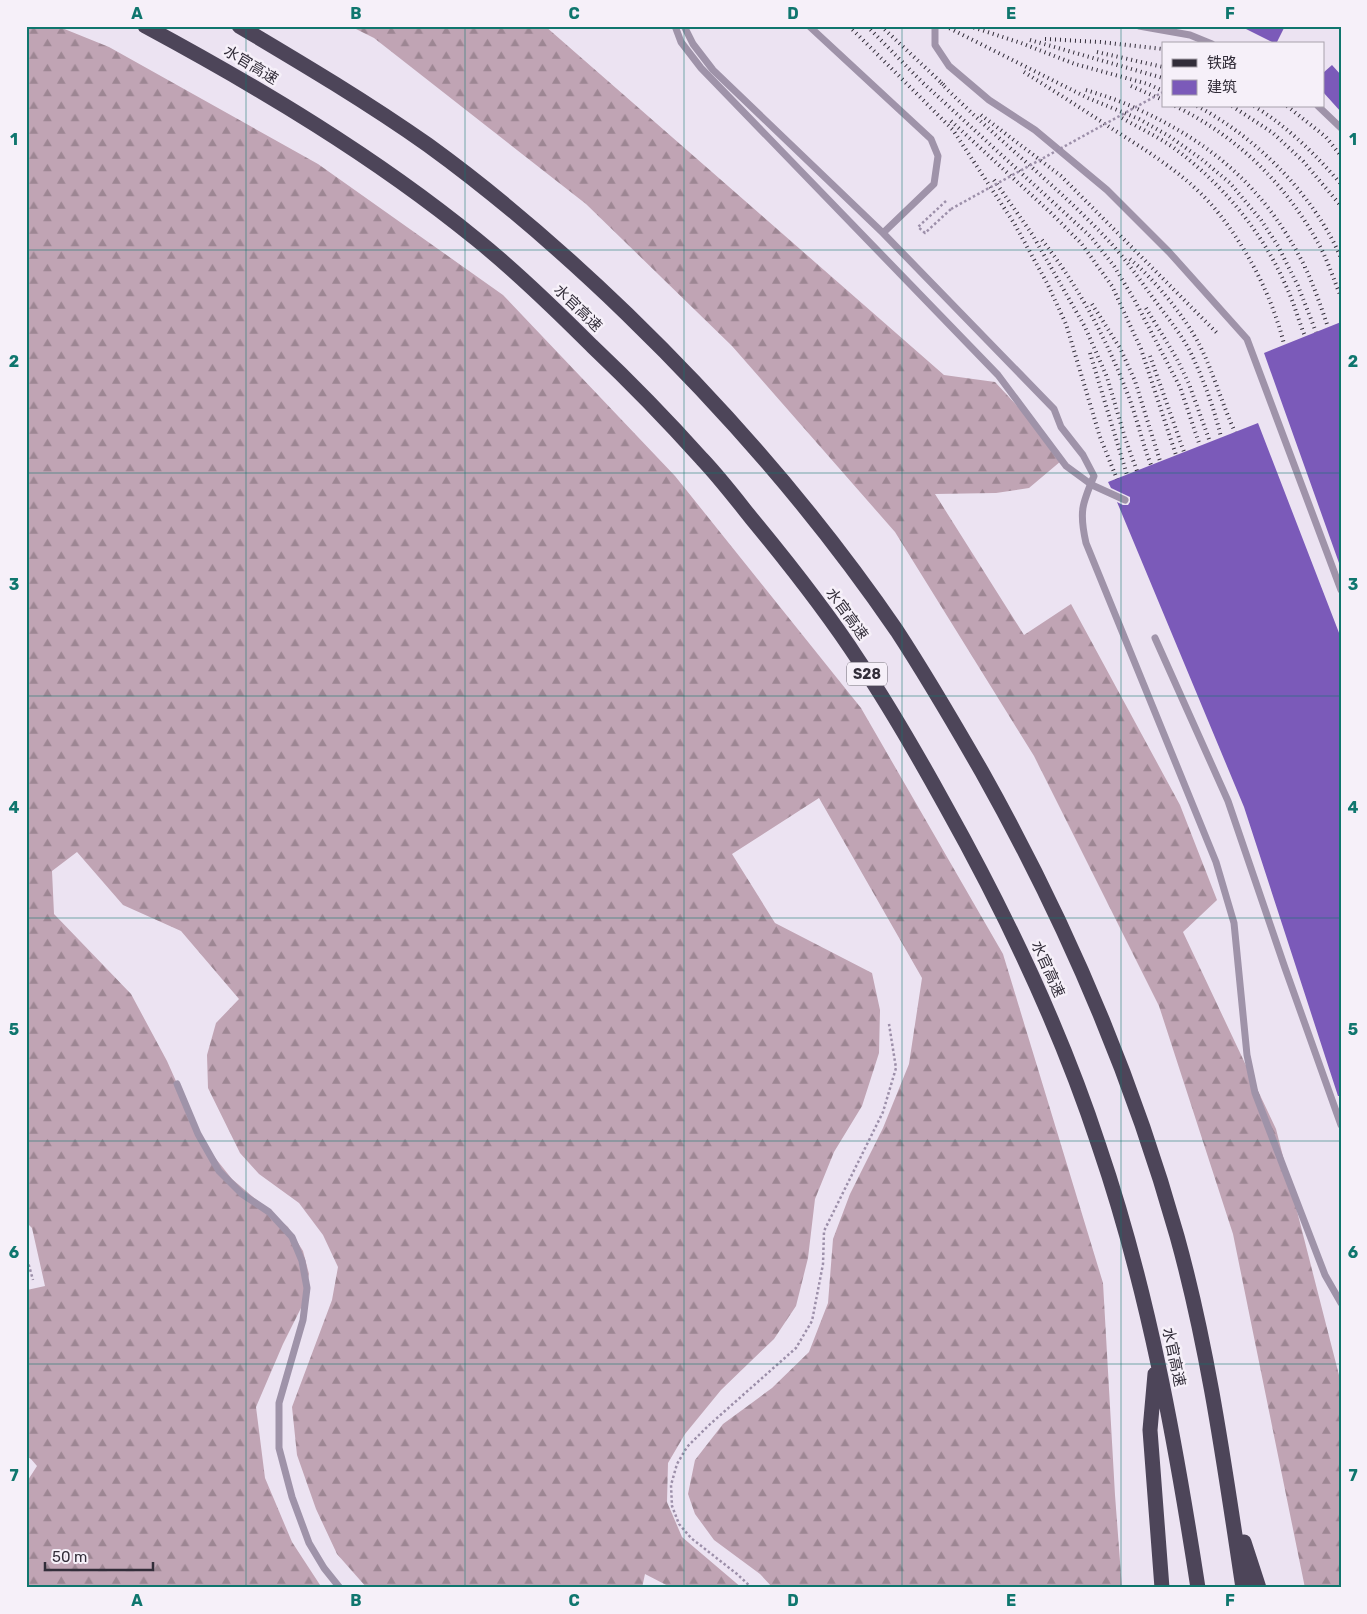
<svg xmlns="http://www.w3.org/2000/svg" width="1367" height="1614" font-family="Rubik,'Noto Sans SC',sans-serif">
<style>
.forest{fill:url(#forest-firs)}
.building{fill:#7b5ab9}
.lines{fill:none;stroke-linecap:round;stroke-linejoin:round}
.path{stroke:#9c8fa9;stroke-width:2.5;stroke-dasharray:2.5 2.5;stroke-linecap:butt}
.service{stroke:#9f93a9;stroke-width:7}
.motorway{stroke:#4d4559;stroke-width:15}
.rail{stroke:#322d39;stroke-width:4;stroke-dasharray:1 4;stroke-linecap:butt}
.path-bridge{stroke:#9c8fa9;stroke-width:2.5;stroke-dasharray:2.5 2.5;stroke-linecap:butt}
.service-bridge{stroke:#9f93a9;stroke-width:7}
.grid{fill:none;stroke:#0f766e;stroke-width:1;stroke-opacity:0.55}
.labels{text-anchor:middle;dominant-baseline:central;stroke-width:5;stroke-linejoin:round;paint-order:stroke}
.shield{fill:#f6f0f9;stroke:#6d6873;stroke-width:1}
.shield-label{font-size:14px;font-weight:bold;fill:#322d39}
.street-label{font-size:15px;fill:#322d39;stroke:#f6f0f9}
.neatline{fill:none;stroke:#0f766e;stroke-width:2}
.grid-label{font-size:16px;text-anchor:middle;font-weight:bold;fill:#0f766e}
</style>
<defs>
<pattern id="forest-firs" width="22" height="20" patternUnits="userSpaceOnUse" patternTransform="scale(1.25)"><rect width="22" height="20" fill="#c0a4b4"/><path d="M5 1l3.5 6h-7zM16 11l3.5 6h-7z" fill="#9d8693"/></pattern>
</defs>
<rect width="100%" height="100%" fill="#ece3f2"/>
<!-- forest -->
<path class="forest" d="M26 26H57L109 47 318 164 503 295 675 476 861 708 1003 954 1103 1283 1115 1495 1122 1588H773L760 1574 714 1540 695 1514 688 1494 695 1460 723 1424 772 1388 809 1352 828 1303 833 1239 850 1194 883 1128 909 1064 922 978 819 798 732 854 775 923 872 973 880 1010 879 1053 862 1106 834 1152 815 1199 808 1258 796 1306 774 1339 721 1390 685 1434 668 1463 667 1502 682 1537 742 1588H672L645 1574 642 1588H367L337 1554 316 1509 297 1455 292 1407 332 1300 338 1267 323 1235 299 1203 259 1174 240 1153 208 1088 207 1055 216 1023 239 999 181 931 123 905 77 852 52 871 54 914 131 994 167 1061 204 1144 232 1179 288 1227 303 1251 309 1274 302 1306 283 1344 256 1407 265 1478 292 1542 322 1588H26V1488L28 1480 37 1466 31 1459 26 1456V1289L27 1290 45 1286 32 1228 26 1222Z
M350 26H545L944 375 995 382 1032 422 1061 461 1029 488 996 493 935 494 1024 635 1071 604 1180 805 1217 900 1183 932 1276 1129 1341 1383V1588H1305L1233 1234 1159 1006 1034 756 895 532 732 346 586 204 374 38Z"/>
<!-- building -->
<path class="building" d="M1240 26H1285L1276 44Z
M1332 65 1341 75V112L1323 92V73Z
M1341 322V563H1339L1264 353Z
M1258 423 1341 638V1096H1338L1244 807 1117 502 1123 505H1128L1130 502V497L1111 488 1108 482Z"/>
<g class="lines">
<!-- path -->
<path class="path" d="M946 201 918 227 925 233 951 209
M26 1255 33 1280
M752 1588 737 1574 691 1538 679 1524 672 1506 671 1485 677 1464 687 1447 708 1426 796 1348 812 1321 823 1264 824 1231 883 1112 896 1068 889 1024"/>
<!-- service -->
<path class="service" d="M684 26 693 44 713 70 883 233 1054 409 1061 427 1083 455 1094 476C1082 504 1079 512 1086 543L1216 862 1234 923 1247 1055 1255 1093 1325 1275 1341 1303
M809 26 931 139 938 156 934 184 883 233
M935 26V45L949 66 989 100 1035 130 1107 190 1169 252 1247 339 1341 590
M1139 26 1190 35 1212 44
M1318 106 1341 128
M1155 638 1228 801 1285 968 1341 1125
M177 1084 198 1134 219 1171 242 1194 269 1212 292 1237 302 1261 307 1288 303 1320 279 1403V1448L292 1497 309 1543 324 1568 340 1588"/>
<!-- motorway -->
<path class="motorway" d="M145 26C260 88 374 156 476 239 517 272 555 309 592 346 630 382 667 420 702 459 720 478 736 499 752 519 790 565 827 612 859 661 890 707 918 756 945 805 1006 914 1060 1027 1099 1146 1148 1289 1175 1439 1198 1588
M239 26C303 64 367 102 428 145 497 195 566 255 627 314 727 411 819 517 897 631 927 677 955 725 982 772 1065 920 1131 1072 1177 1236 1209 1351 1225 1470 1243 1588
M1155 1374 1150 1430 1162 1588
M1244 1542 1259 1588"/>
<!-- rail -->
<path class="rail" d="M849 26 953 130 1014 223 1047 283 1066 324 1100 437 1117 479
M867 26 922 82 1091 237 1114 266 1135 301 1180 387 1200 446
M881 26 946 87
M945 26 1088 98 1139 119 1169 136 1200 158 1230 183 1261 220 1278 246 1298 286 1316 332
M969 26 1021 43 1075 64 1148 84 1163 91
M1045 39 1100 42 1163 49
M1030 40 1163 78
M1097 52 1163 67
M1024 72C1054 91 1084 110 1114 130 1149 152 1189 177 1216 210 1247 248 1272 296 1284 344
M941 83C994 137 1055 184 1107 239 1125 258 1140 280 1156 302 1170 321 1186 340 1195 362 1206 386 1215 412 1221 437
M1131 86 1163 100
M1086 90C1102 95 1118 100 1133 107 1212 142 1266 189 1305 267 1314 286 1321 307 1328 327
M1175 106C1236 136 1284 182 1317 241 1327 258 1333 278 1341 297
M1197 106C1257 138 1314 195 1341 258
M1232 106 1273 133 1303 161 1341 206
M1254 106C1288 127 1315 154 1341 184
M1287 106 1326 137 1341 156
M981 115 1061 176 1217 333
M1122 118C1141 129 1161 138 1178 151 1224 186 1263 233 1286 286 1294 302 1298 320 1305 336
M951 121 1051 213 1081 243 1112 286 1141 349 1176 455
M994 180 1032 234 1085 327 1107 377 1125 438 1137 471
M1042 240C1079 287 1107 340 1128 395 1137 418 1142 442 1151 465
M1130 259C1154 279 1186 318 1200 346 1214 374 1222 404 1235 432
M1092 304 1120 348 1135 381 1160 461
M1146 308 1177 359 1189 384 1210 442
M1090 353 1127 475
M1150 356 1184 452"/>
<!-- path-bridge -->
<path class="path-bridge" d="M951 209 1163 92"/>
<!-- service-bridge -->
<path class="service-bridge" d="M675 26 681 42 701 68 998 375 1066 466 1092 485 1125 500"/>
</g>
<!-- grid -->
<path class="grid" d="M246 26V1588M465 26V1588M684 26V1588M902 26V1588M1121 26V1588M26 250H1341M26 473H1341M26 696H1341M26 918H1341M26 1141H1341M26 1364H1341"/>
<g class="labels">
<!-- shield labels -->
<rect class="shield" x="847" y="662.5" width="40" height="23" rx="4"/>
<g class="shield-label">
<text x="867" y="674">S28</text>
</g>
<!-- street labels -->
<g class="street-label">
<text transform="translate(251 65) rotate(31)">水官高速</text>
<text transform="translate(578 308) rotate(44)">水官高速</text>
<text transform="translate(847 614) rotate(54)">水官高速</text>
<text transform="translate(1048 969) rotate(66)">水官高速</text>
<text transform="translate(1174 1357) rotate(78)">水官高速</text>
</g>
</g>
<!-- border -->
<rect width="1367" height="1614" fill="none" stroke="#f6f0f9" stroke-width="55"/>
<!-- legend -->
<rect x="1162" y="42" width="162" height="65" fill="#f6f0f9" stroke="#a8a2ac"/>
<rect x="1172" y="59" width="25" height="8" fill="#322d39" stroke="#a8a2ac"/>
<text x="1207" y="68" font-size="15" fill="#322d39">铁路</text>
<rect x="1172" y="80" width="25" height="15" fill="#7b5ab9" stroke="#a8a2ac"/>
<text x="1207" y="92" font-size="15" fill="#322d39">建筑</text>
<!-- scale -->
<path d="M45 1562v8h108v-8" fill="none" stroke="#322d39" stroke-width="2.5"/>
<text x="52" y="1562" font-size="15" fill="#322d39" stroke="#f6f0f9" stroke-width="4" paint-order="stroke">50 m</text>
<rect x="28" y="28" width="1312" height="1558" class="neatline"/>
<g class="grid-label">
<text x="137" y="19">A</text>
<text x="356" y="19">B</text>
<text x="574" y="19">C</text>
<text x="793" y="19">D</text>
<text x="1011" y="19">E</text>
<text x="1230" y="19">F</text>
<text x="14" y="145">1</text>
<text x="1353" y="145">1</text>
<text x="14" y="367">2</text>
<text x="1353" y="367">2</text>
<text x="14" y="590">3</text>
<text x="1353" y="590">3</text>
<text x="14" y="813">4</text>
<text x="1353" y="813">4</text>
<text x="14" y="1035">5</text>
<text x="1353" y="1035">5</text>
<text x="14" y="1258">6</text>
<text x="1353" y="1258">6</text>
<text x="14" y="1481">7</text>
<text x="1353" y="1481">7</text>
<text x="137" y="1606">A</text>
<text x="356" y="1606">B</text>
<text x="574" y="1606">C</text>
<text x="793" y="1606">D</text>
<text x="1011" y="1606">E</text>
<text x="1230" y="1606">F</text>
</g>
</svg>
